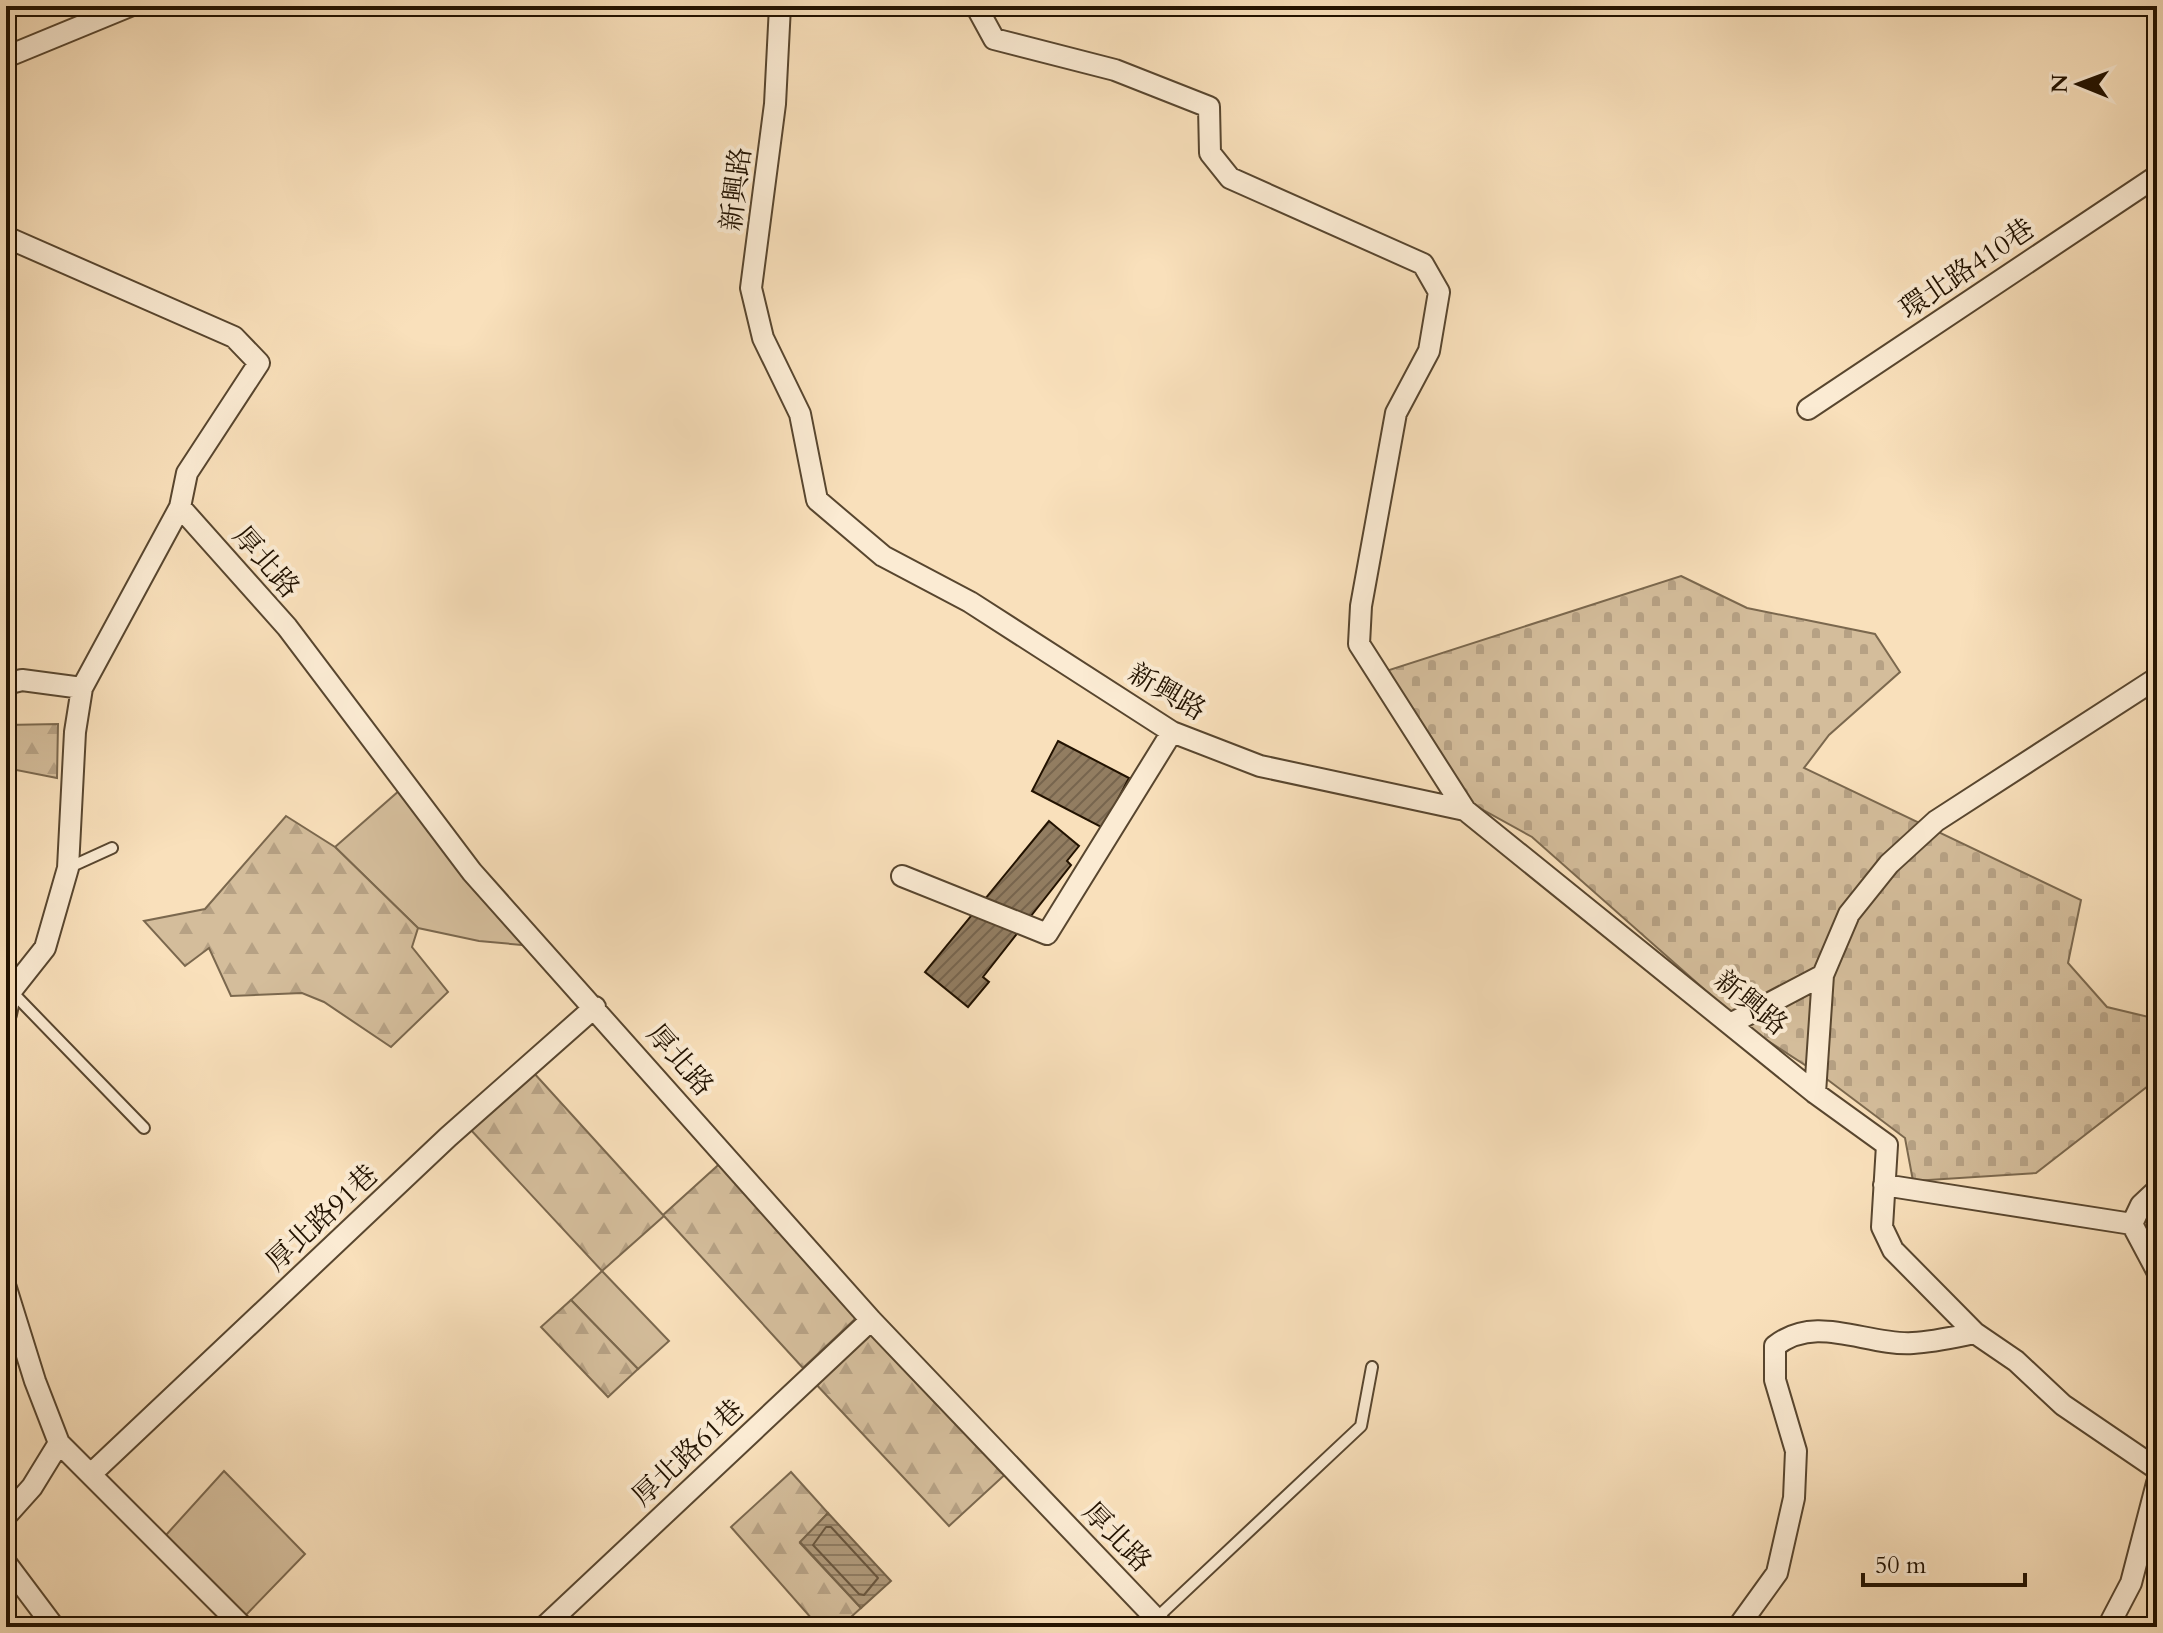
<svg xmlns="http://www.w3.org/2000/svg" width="2163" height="1633" font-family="Cardo,'Noto Serif TC',serif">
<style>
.green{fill:#d4bd9b;stroke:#7b684e;stroke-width:2}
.forest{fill:url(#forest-firs);stroke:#7b684e;stroke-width:2}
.cemetery{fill:url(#cemetery-stones);stroke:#7b684e;stroke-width:2}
.water{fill:url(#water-rules);stroke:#77644a;stroke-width:2}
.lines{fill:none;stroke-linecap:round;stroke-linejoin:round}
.shore{stroke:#69563e;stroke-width:2}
.building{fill:url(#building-hatch);stroke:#221200;stroke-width:2}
.service-casing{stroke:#58462f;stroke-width:14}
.minor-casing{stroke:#58462f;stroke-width:24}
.service{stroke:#fbebd3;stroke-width:10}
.minor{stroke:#fbebd3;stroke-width:20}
.labels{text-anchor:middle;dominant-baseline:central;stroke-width:8;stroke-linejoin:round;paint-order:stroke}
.street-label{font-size:28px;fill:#221200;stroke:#fbebd3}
</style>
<defs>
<pattern id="forest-firs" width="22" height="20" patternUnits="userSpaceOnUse" patternTransform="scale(2)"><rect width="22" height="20" fill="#d4bd9b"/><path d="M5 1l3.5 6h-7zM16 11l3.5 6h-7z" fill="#b6a184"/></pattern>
<pattern id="cemetery-stones" width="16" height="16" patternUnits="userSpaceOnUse" patternTransform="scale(2)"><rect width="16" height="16" fill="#d4bd9b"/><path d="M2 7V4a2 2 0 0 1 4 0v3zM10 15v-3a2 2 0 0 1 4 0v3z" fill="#b6a184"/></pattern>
<pattern id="water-rules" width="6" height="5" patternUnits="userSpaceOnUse" patternTransform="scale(2)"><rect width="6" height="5" fill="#b09a7b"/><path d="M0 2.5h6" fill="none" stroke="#8f7c62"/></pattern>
<pattern id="building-hatch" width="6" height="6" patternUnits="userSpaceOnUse" patternTransform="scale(2)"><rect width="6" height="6" fill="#927d61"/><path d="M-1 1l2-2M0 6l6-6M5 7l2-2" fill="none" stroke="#77654e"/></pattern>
</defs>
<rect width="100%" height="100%" fill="#f9e0bb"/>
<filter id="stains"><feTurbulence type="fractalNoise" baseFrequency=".0025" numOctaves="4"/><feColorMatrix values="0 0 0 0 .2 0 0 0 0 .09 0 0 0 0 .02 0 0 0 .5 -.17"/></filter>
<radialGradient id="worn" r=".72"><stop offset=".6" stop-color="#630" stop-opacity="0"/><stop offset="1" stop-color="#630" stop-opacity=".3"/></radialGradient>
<!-- green -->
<path class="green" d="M400 790 544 947 479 941 418 928 335 847Z
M602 1271 669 1341 638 1369 571 1300Z
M224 1471 305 1554 244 1617 166 1535Z"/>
<!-- forest -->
<path class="forest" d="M58 724 57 778 6 768V725Z
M286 816 335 847 418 928 412 947 448 992 391 1047 324 1002 302 993 231 996 209 948 185 966 144 921 205 909Z
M533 1072 663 1215 726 1158 856 1316 854 1320 803 1368 664 1216 602 1271 470 1129Z
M571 1300 638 1369 608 1397 541 1327Z
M873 1329 1011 1469 949 1526 813 1381Z
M791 1472 828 1513 800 1543 861 1608 840 1627H819L731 1527Z"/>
<!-- cemetery -->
<path class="cemetery" d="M1681 576 1747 608 1875 634 1900 672 1829 735 1804 768 2081 900 2068 963 2107 1007 2157 1019V1079L2036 1173 1913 1181 1905 1138 1828 1080 1748 1028 1532 837 1458 796 1383 672Z"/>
<!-- water -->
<path class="water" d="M828 1513 891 1581 861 1608 800 1542Z"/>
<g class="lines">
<!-- shore -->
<path class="shore" d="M826 1527H831L878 1578 864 1595 859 1594 813 1545Z"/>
</g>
<!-- building -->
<path class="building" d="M1058 741 1129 778 1103 828 1032 791Z
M1049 821 1079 846 1067 861 1071 865 983 977 989 982 968 1007 925 972Z"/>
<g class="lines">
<!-- service casing -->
<g class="service-casing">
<path id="service" d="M68 868 112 848
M12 992 144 1128
M1147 1627 1361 1426 1372 1367"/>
</g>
<!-- minor casing -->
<g class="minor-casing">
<path id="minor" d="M780 6 775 104 751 288 763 338 800 414 817 500 883 556 970 602 1172 732 1260 766 1465 810 1815 1093 1887 1145 1882 1227 1893 1250 1975 1333 2016 1361 2063 1405 2157 1469
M976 6 994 39 1115 70 1209 107 1210 153 1230 178 1423 264 1439 292 1429 351 1396 413 1361 606 1359 644 1465 810
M6 57 130 6
M6 237 234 337 259 363 187 473 180 507 82 688 75 732 68 868 45 948 11 991 6 1014
M1808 409 2157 176
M180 507 287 627 472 872 871 1320 1164 1627
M6 684 22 680 82 688
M902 876 1047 934 1172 732
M1732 1023 1823 975 1849 914 1889 864 1936 821 2157 678
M1815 1093 1823 975
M1884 1185 2132 1224
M2132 1224 2157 1271
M2132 1224 2141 1205 2157 1190
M6 1288 35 1381 59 1443 243 1627
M91 1474 448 1137 595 1007
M6 1516 32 1487 59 1443
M6 1563 54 1627
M544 1627 871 1320
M1738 1627 1777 1573 1794 1498 1796 1451 1775 1380V1346C1817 1313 1866 1346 1913 1343 1934 1342 1955 1337 1975 1333
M2108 1627 2131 1583 2157 1483"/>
</g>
<!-- service -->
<use href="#service" class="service"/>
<!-- minor -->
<use href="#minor" class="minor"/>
</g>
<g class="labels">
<!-- street labels -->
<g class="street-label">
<text transform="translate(736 189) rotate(-83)">新興路</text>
<text transform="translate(1967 269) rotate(-34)">環北路410巷</text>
<text transform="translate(266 562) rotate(49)">厚北路</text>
<text transform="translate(1167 692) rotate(30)">新興路</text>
<text transform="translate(1751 1003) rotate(39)">新興路</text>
<text transform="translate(680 1060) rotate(49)">厚北路</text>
<text transform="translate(322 1218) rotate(-43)">厚北路91巷</text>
<text transform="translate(688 1453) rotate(-43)">厚北路61巷</text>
<text transform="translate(1117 1537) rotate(46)">厚北路</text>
</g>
</g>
<!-- margin -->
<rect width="2163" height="1633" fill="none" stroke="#f9e0bb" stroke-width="32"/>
<rect x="8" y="8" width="2147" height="1617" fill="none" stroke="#221200" stroke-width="4"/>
<rect x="16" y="16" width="2131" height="1601" fill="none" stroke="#221200" stroke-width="2"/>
<!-- north arrow -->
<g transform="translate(2079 84) rotate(271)" stroke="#fbebd3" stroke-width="6" paint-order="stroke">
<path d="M0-6L14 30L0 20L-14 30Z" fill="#221200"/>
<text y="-12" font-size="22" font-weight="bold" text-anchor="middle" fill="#221200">N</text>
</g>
<!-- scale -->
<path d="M1863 1573v12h162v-12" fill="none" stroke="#221200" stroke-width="4"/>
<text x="1875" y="1573" font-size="24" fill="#221200" stroke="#fbebd3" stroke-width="6" paint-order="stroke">50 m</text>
<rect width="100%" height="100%" filter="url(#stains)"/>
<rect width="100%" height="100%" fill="url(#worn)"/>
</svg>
